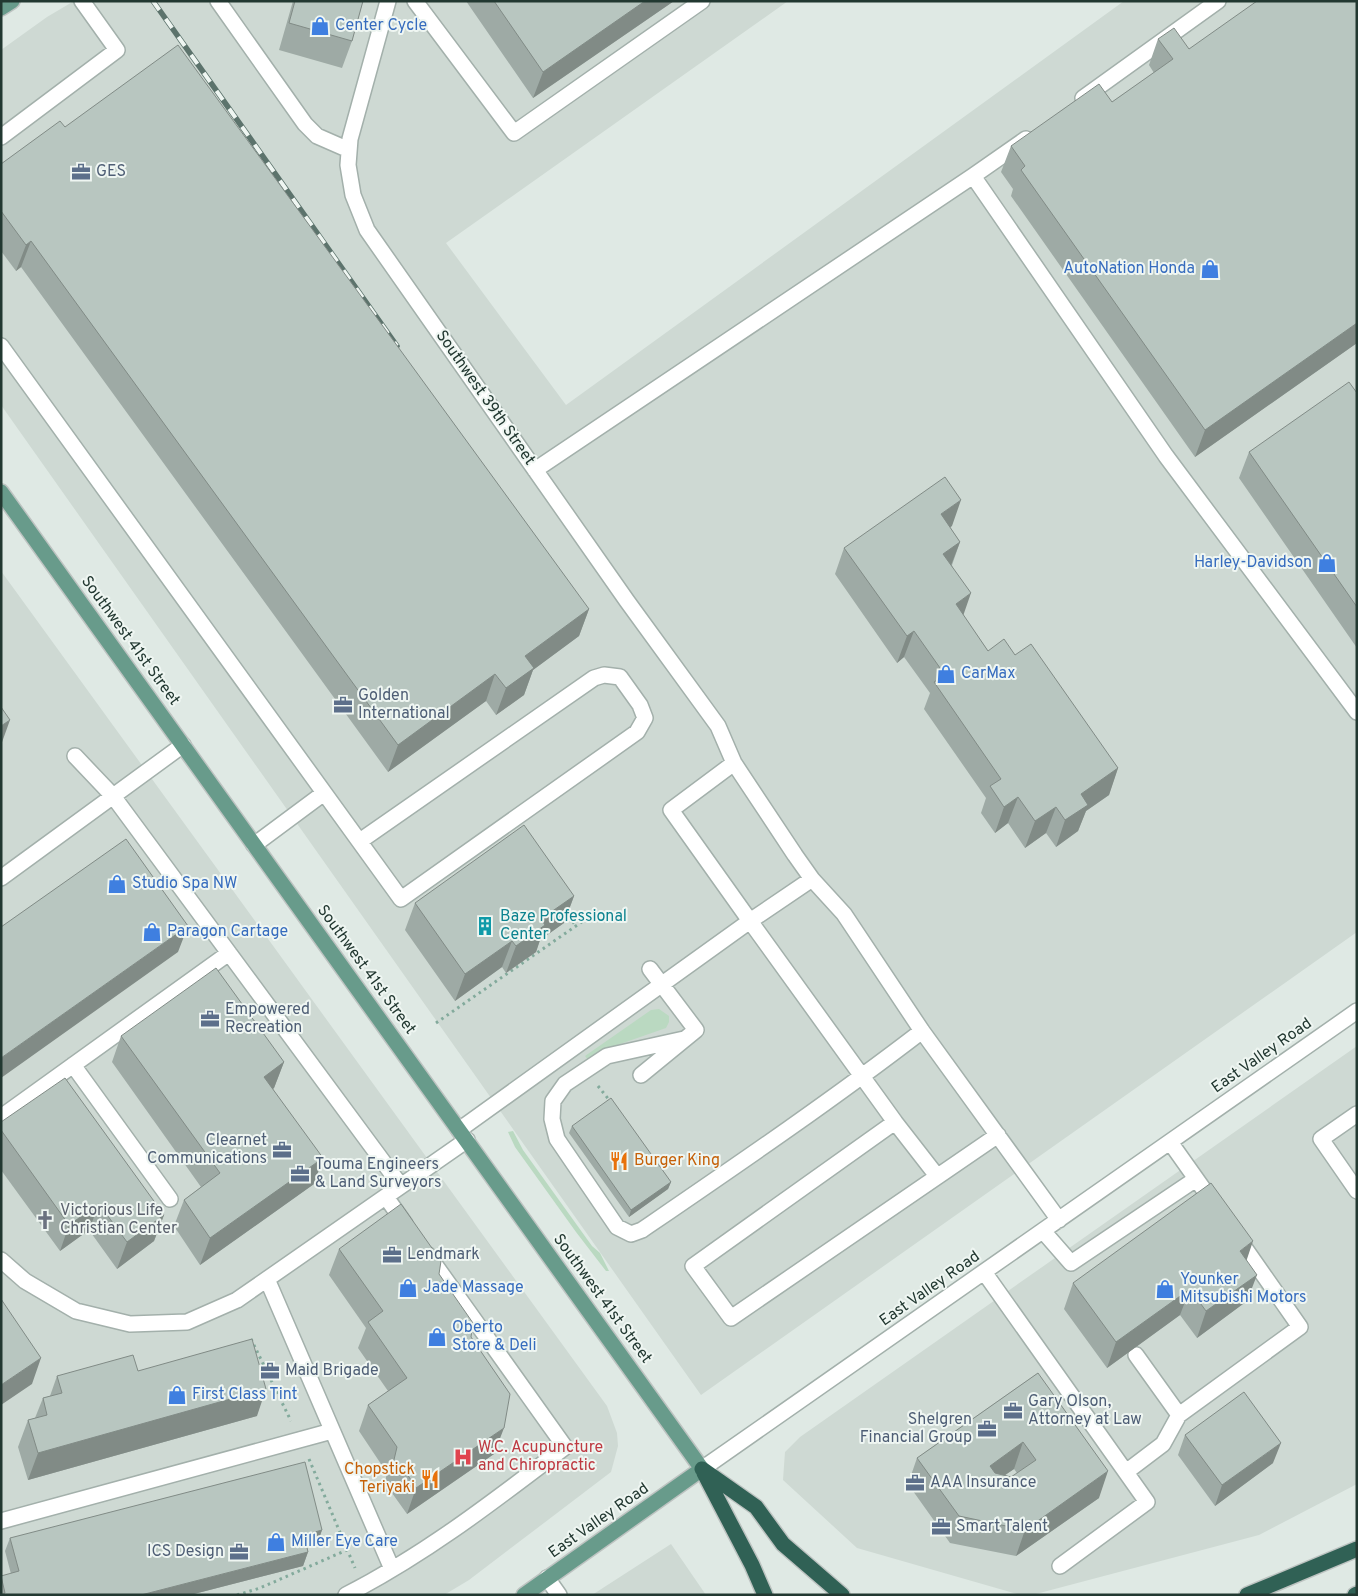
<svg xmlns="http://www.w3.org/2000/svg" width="1358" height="1596" font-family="Overpass,sans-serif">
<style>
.built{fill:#ced9d3}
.green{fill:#bad9c1}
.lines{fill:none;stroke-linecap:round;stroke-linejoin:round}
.minor-casing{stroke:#a3b0ab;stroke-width:18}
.major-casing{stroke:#bdc3c1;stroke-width:18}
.highway-casing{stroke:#bdc3c1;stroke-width:18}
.path{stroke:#83aa9c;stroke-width:3;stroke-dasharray:2.5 4;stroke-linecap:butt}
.minor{stroke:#fff;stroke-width:15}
.major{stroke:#689b8b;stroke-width:15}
.highway{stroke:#306155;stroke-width:15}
.rail-casing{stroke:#5c736c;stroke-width:5.5}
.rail{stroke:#eff6f2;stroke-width:4;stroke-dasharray:11;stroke-linecap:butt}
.wall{fill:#9eaaa5;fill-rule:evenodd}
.shaded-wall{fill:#818b86}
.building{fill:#b8c6c0;stroke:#818b86;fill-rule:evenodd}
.labels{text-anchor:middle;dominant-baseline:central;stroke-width:4;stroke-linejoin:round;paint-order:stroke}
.shop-label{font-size:16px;fill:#366cbe;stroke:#eff6f2;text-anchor:start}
.service-label{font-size:16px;fill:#4e5e75;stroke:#eff6f2;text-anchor:start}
.street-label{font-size:16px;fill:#223831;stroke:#eff6f2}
.culture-label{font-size:16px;fill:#0d838f;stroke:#eff6f2;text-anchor:start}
.food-label{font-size:16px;fill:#c56008;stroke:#eff6f2;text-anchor:start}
.worship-label{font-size:16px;fill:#5b616d;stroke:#eff6f2;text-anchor:start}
.health-label{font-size:16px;fill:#be3a42;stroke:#eff6f2;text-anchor:start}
</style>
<rect width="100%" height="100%" fill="#dfe9e4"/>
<!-- built -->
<path class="built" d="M74 1H788L446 243 566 405 1124 1H1357V932L701 1395 1 405V50L47 17Z
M1 571 607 1406 617 1433 618 1446 611 1472 469 1580 444 1595H1Z
M1357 1046V1484L1259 1535 1032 1595H1021L857 1548 783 1480 785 1452 800 1437Z
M671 1544 706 1595H592Z"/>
<!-- green -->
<path class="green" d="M659 1009 669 1016V1022L666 1028 600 1051 588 1060 585 1056 651 1010Z
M513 1131 523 1150 592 1246 600 1253 609 1271H606L576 1232 515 1147 508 1132Z"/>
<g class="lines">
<!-- minor casing -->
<g class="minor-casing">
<path id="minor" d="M218 1 305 124 317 136 349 150
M388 1 350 139 348 165 353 195 367 230 627 601 718 726 734 763 795 855 812 879 844 914 922 1031 1059 1220
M415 1 514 133 702 1
M1083 98 1218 1
M1 137 117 50 82 1
M973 176 1166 456 1357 712
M1 346 401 899 637 732 645 718 640 705 620 677 604 675 594 678 360 841
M535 470 973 176 1026 139
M75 756 113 796 401 1186
M254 845 324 793
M1 878 183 745
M812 879 750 921 895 1122 937 1176
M684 1039 607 1056 565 1084 553 1101 552 1119 557 1139 617 1227 631 1234 642 1230C737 1165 831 1101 922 1031
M73 1065 170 1199
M641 1075 696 1030 650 969
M1357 1114 1321 1139 1357 1191
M1 1117 229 953
M895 1122 693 1266 731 1318 998 1135
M459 1130 750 921 671 810 734 763
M1170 1142 1214 1204
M386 1197 405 1224
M1043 1231 1071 1263 1196 1179
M1 1260 25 1281 76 1311 130 1324 187 1322 237 1300 467 1140
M984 1272 1147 1502 1060 1566
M267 1279 392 1569
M1136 1355 1179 1415
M702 1469 1357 1011
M1126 1472 1163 1444 1179 1415 1300 1327 1237 1237
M1 1521 332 1431
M547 1578 559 1595
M346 1595C426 1554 494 1501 565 1447L428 1255"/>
</g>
<!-- major casing -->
<g class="major-casing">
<path id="major" d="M1 8 12 1
M1 492 702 1469 524 1595"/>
</g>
<!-- highway casing -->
<g class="highway-casing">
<path id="highway" d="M702 1469 756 1507 783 1544 842 1595
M704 1473 752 1565 765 1595
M1247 1595 1357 1549
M1355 1595 1357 1594"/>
</g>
<!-- path -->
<path class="path" d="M565 911 576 926
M436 1023 596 912
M598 1086 610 1101
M251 1339 291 1421
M309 1459 355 1568
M237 1595 260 1588 347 1550"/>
<!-- minor -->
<use href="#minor" class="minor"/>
<!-- major -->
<use href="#major" class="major"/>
<!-- highway -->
<use href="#highway" class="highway"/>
<!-- rail casing -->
<g class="rail-casing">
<path id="rail" d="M153 1 397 346"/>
</g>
<!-- rail -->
<use href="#rail" class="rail"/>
</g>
<!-- wall -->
<path class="wall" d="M293 1H363L352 41 342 68 279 50Z
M466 1H674L533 98Z
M1357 1V343L1195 457 1011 196 1013 189 1001 172 1011 146 1112 102 1154 73 1149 65 1158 39 1189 49Z
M65 127 589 609 579 636 533 670 524 695 496 715 486 701 388 772 21 267 16 271 1 251V164Z
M1357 393V648L1239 478 1249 452Z
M952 526 950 527 960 542 952 565 963 615 988 651 1015 655 1118 768 1109 795 1086 811 1078 831 1056 847 1046 833 1025 848 1008 823 995 833 981 813 986 798 924 709 930 693 904 657 897 663 835 574 844 548Z
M574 896 564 923 540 940 536 952 506 973 502 967 455 1001 405 930 415 903Z
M121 1036 284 1062 274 1088 273 1089 314 1184 200 1265 174 1226 184 1200 201 1187 112 1062Z
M1 1122 164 1215 154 1241 117 1269 89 1230 60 1251 1 1170Z
M572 1126 671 1182 668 1189 629 1217 569 1133Z
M339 1249 439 1274 471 1337 494 1454 407 1514 392 1493 383 1491 387 1473 359 1431 368 1405 388 1391 358 1348 366 1328 329 1275Z
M1246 1260 1247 1301 1197 1338 1180 1315 1107 1368 1064 1309 1073 1283Z
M138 1371 257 1416 28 1480 18 1447 28 1420 35 1418 43 1398 50 1396 57 1376Z
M1038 1373 1099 1498 1016 1556 950 1543 908 1484 917 1458ZM1014 1469 1017 1473 1011 1477 1005 1475Z
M1185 1435 1273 1463 1215 1506 1178 1455Z
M322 1530 317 1544 307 1547 308 1552 303 1566 190 1595H1V1576L11 1574 5 1551 10 1538Z"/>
<!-- shaded-wall -->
<path class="shaded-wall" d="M645 1H674L533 98 543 72Z
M31 241 21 267 16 271 26 245Z
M1357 323V343L1195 457 1205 430Z
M961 500 952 526 931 540 941 514Z
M960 542 950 568 943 554Z
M971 593 962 619 956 604Z
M589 609 579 636 533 670 524 695 496 715 506 688 525 656Z
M914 631 904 657 897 663 907 636Z
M495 674 486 701 388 772 398 745Z
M10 720 1 745V726Z
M1118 768 1109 795 1086 811 1078 831 1056 847 1065 820 1081 794Z
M1018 797 1008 823 995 833 1004 807Z
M1056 807 1046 833 1025 848 1035 821Z
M574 896 564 923 540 940 536 952 506 973 516 946 541 919Z
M188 926 178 952 1 1078V1058Z
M512 941 502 967 455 1001 465 974Z
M284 1062 274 1088 254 1103 264 1077Z
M323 1158 314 1184 200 1265 210 1238Z
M671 1182 668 1189 629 1217 631 1210Z
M99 1204 89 1230 60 1251 69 1225Z
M164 1215 154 1241 117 1269 127 1242Z
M1253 1241 1244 1268 1240 1251Z
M1257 1275 1247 1301 1197 1338 1206 1311Z
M1190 1289 1180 1315 1107 1368 1116 1342Z
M41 1358 32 1384 1 1405V1385Z
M266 1389 257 1416 28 1480 38 1453Z
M504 1428 494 1454 407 1514 416 1488Z
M1023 1442 1014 1469 980 1492 990 1466Z
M1281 1443 1273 1463 1215 1506 1222 1485Z
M1108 1471 1099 1498 1016 1556 1025 1530Z
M322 1530 317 1544 299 1549 304 1535Z
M308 1552 303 1566 190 1595H141Z"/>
<!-- building -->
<path class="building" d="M295 1H363L352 41 289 23Z
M494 1H645L543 72Z
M1257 1H1357V323L1205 430 1021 170 1025 166 1011 146 1099 84 1112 102 1173 59 1158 39 1174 28 1189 49Z
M178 45 589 609 525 656 534 668 506 688 495 674 398 745 31 241 26 245 1 211V164L60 121 65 127Z
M1349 382 1357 393V607L1249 452Z
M945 477 961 500 941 514 960 542 943 554 971 593 956 604 988 651 1004 639 1015 655 1031 644 1118 768 1081 794 1088 805 1065 820 1056 807 1035 821 1018 797 1004 807 990 786 1001 779 934 682 945 675 914 631 907 636 844 548Z
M1 707 10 720 1 726Z
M524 825 574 896 541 919 545 925 516 946 512 941 465 974 415 903Z
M126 839 188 926 1 1058V927Z
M216 968 284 1062 264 1077 323 1158 210 1238 184 1200 220 1173 121 1036Z
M65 1078 164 1215 127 1242 99 1204 69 1225 1 1130V1122Z
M611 1098 671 1182 631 1210 572 1126Z
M1211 1183 1253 1241 1240 1251 1257 1275 1206 1311 1190 1289 1116 1342 1073 1283Z
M401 1204 441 1261 439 1274 473 1323 471 1337 510 1394 504 1428 416 1488 402 1466 393 1464 397 1447 368 1405 407 1378 368 1322 383 1311 339 1249Z
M1 1299 41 1358 1 1385Z
M252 1339 266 1389 38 1453 28 1420 47 1415 43 1398 62 1393 57 1376 133 1355 138 1371Z
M1038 1373 1108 1471 1025 1530 959 1516 917 1458ZM1023 1442 1036 1460 1011 1477 995 1473 990 1466Z
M1244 1392 1281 1443 1222 1485 1185 1435Z
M305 1462 322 1530 304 1535 308 1552 141 1595H1L5 1593 1 1576 19 1571 10 1538Z"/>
<!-- icons -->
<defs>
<g id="shop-bare" transform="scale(1.5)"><path d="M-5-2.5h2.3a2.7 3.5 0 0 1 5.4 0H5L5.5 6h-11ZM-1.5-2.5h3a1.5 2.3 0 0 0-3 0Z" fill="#3f7fe0" stroke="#eff6f2" stroke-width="2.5" paint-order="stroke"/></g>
<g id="office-bare" transform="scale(1.5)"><path d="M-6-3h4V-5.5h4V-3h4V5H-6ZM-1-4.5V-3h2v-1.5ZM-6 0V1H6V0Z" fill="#5c6f8a" stroke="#eff6f2" stroke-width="2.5" paint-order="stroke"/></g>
<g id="building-bare" transform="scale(1.5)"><path d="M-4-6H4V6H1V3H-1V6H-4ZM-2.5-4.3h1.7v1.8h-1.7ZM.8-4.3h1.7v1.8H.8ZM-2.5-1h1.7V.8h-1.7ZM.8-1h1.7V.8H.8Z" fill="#0f9aa8" stroke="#eff6f2" stroke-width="2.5" paint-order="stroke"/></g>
<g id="restaurant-bare" transform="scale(1.5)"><path d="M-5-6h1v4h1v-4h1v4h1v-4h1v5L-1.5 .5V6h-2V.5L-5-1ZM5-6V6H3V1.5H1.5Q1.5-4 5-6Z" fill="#e8710a" stroke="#eff6f2" stroke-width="2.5" paint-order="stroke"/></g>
<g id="church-bare" transform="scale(1.5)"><path d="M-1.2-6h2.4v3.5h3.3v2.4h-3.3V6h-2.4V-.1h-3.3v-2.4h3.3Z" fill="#6b7280" stroke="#eff6f2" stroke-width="2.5" paint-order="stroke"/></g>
<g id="hospital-bare" transform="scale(1.5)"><path d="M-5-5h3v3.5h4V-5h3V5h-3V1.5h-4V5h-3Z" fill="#e0444e" stroke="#eff6f2" stroke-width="2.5" paint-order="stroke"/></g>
</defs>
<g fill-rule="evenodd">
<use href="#shop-bare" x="320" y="26"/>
<use href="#office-bare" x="81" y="172"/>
<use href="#shop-bare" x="1210" y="269"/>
<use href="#shop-bare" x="1327" y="563"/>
<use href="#shop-bare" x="946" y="674"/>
<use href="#office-bare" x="343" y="705"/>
<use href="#shop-bare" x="117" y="884"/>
<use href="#building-bare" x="485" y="926"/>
<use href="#shop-bare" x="152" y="932"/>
<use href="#office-bare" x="210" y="1019"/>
<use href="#office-bare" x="282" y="1150"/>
<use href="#restaurant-bare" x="619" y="1161"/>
<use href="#office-bare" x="300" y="1174"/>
<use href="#church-bare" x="45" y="1220"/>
<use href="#office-bare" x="392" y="1255"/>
<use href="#shop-bare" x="408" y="1288"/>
<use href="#shop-bare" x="1165" y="1289"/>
<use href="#shop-bare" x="437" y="1337"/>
<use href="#office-bare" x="270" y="1371"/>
<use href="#shop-bare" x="177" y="1395"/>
<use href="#office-bare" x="1013" y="1411"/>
<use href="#office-bare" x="987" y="1429"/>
<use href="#hospital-bare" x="463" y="1457"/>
<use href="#restaurant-bare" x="430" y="1479"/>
<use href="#office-bare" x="915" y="1483"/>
<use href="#office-bare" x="941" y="1527"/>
<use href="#shop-bare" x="276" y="1542"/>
<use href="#office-bare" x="239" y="1552"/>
</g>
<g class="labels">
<!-- shop labels -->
<g class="shop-label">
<text x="335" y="26">Center Cycle</text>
<text x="1195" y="269" text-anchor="end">AutoNation Honda</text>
<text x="1312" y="563" text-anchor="end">Harley-Davidson</text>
<text x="961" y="674">CarMax</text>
<text x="132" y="884">Studio Spa NW</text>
<text x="167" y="932">Paragon Cartage</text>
<text x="1180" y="1280">Younker<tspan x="1180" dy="18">Mitsubishi Motors</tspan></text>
<text x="423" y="1288">Jade Massage</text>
<text x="452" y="1328">Oberto<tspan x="452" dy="18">Store &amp; Deli</tspan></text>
<text x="192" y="1395">First Class Tint</text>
<text x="291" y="1542">Miller Eye Care</text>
</g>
<!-- service labels -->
<g class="service-label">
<text x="96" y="172">GES</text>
<text x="358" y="696">Golden<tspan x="358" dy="18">International</tspan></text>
<text x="225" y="1010">Empowered<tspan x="225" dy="18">Recreation</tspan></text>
<text x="267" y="1141" text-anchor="end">Clearnet<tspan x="267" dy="18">Communications</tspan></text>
<text x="315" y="1165">Touma Engineers<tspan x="315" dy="18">&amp; Land Surveyors</tspan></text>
<text x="407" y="1255">Lendmark</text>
<text x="285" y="1371">Maid Brigade</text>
<text x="1028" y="1402">Gary Olson,<tspan x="1028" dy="18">Attorney at Law</tspan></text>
<text x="972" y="1420" text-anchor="end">Shelgren<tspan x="972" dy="18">Financial Group</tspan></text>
<text x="930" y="1483">AAA Insurance</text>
<text x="956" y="1527">Smart Talent</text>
<text x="224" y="1552" text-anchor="end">ICS Design</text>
</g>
<!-- street labels -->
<g class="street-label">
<text transform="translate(485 398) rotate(55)">Southwest 39th Street</text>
<text transform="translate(130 641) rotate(54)">Southwest 41st Street</text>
<text transform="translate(366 970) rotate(54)">Southwest 41st Street</text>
<text transform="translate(1262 1056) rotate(-35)">East Valley Road</text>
<text transform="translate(930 1289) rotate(-35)">East Valley Road</text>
<text transform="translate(602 1299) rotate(54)">Southwest 41st Street</text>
<text transform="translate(599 1521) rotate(-35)">East Valley Road</text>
</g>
<!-- culture labels -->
<g class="culture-label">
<text x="500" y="917">Baze Professional<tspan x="500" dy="18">Center</tspan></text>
</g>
<!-- food labels -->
<g class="food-label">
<text x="634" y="1161">Burger King</text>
<text x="415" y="1470" text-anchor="end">Chopstick<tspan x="415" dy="18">Teriyaki</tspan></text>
</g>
<!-- worship labels -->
<g class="worship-label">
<text x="60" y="1211">Victorious Life<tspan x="60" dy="18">Christian Center</tspan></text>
</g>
<!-- health labels -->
<g class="health-label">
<text x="478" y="1448">W.C. Acupuncture<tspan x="478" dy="18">and Chiropractic</tspan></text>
</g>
</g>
<!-- border -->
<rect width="1358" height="1596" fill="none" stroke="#223831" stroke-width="5"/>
</svg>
